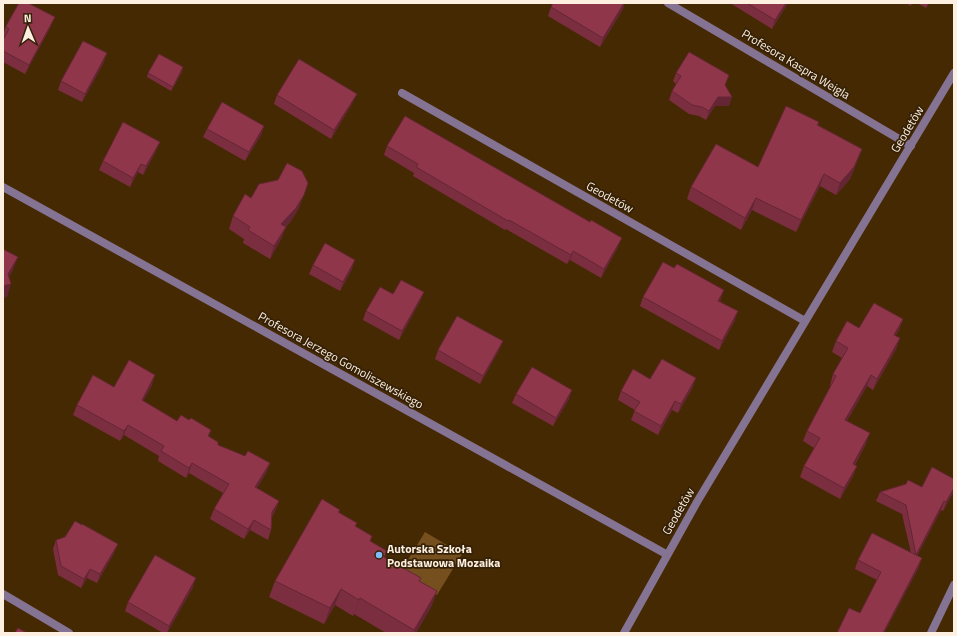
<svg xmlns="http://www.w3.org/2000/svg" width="957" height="636" font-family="'Titillium Web',sans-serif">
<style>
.green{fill:#764f1e}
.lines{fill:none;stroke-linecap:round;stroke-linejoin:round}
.street{stroke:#857394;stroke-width:8}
.wall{fill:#7b2e40}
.shaded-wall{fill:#642634}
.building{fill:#8f364b;stroke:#642634}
.poi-dot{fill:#7fbdfa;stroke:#352107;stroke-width:1.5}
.labels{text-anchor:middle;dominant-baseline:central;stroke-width:3.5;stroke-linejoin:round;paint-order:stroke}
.street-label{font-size:12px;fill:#fef0e1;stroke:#352107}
.poi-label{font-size:12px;font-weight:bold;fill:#fef0e1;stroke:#352107;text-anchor:start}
</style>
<rect width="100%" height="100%" fill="#452902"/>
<!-- green -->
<path class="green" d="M425 532 462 554 437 595 400 573Z"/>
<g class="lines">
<!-- street -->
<path class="street" d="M668 3 911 146
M402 93 805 321
M3 187 666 554
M3 594 69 633
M624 633 697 502 954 73
M931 633 954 585"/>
</g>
<!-- wall -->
<path class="wall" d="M730 3H788L772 29Z
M905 3H912L911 6Z
M917 3H929L926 8Z
M551 7 623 9 600 47 548 16Z
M6 26H51L25 74 3 62V40L5 37 3 36V34Z
M104 62 82 102 58 90 61 81Z
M182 72 171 91 147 77 148 73Z
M676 73 725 86 729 106H715L706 120 699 116 689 114 669 100 672 91 676 84 673 81Z
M277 95 353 102 331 139 274 104Z
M819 122 818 125 862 149 850 179 836 195 820 186 796 232 752 210 741 230 687 199 691 187 758 167Z
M264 126 261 135 245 161 203 137 207 129Z
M387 146 618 247 601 278 570 260 567 264 506 229 505 230 413 176 414 173 384 155Z
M156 151 143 175 138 172 130 187 99 170 103 161Z
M251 198 299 208 291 221 286 227 281 239 270 259 243 243 244 239 229 229 233 216Z
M313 265 352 269 340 291 309 274Z
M424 292 420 301 399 340 363 320 366 311 393 294Z
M643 297 721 299 720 301 735 320 719 350 640 306Z
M903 319 899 330 895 336 900 338 896 349 873 390 867 386 847 421 866 444 855 465 853 476 840 499 800 477 804 466 814 448 803 441 807 431 831 386 830 385 833 374 842 358 832 352 836 341 859 328Z
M503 341 499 350 480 384 435 359 438 350Z
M650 379 693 387 678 413 672 410 658 435 631 420 635 410 618 400 621 391Z
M152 385 143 401 177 421 189 420 211 430 209 436 218 445 245 456 270 463 266 473 257 488 279 501 275 511 272 517 271 530 268 540 250 530 244 539 210 519 214 509 223 493 189 473 186 478 158 461 159 456 124 435 120 441 73 415 77 405 114 387Z
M516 394 569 399 553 426 512 403Z
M922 487 954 491 943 511 941 510 917 556 919 567 884 633H837L860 613 877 580 855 569 858 560 911 553 902 514 876 501 880 492Z
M340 510 339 513 356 526 385 558 421 578 419 582 437 591 431 607 416 633H386L354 614 353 616 335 605 324 624 269 597 275 581Z
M56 540 114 553 97 583 87 578 81 588 58 575 53 549Z
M193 587 167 633H163L125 611 128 602Z"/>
<!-- shaded-wall -->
<path class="shaded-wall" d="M624 3H625L623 9 600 47 603 38Z
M786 3H788L772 29 775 20Z
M55 17 51 26 25 74 29 65Z
M107 53 104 62 82 102 85 94Z
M183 67 182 72 171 91Z
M357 94 353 102 331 139 334 130Z
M718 97H732L729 106H715L706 120 709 111Z
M264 126 261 135 245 161 249 152Z
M160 142 156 151 143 175 146 166Z
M862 149 850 179 836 195 840 183Z
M141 164 138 172 130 187 133 178Z
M824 174 820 186 796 232 801 220Z
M304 195 299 208 291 221 276 237 281 224Z
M756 198 752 210 741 230 745 218Z
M286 227 281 239 270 259 274 246Z
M622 238 618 247 601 278 604 269Z
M573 251 570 260 567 264 571 255Z
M18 257 13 270 4 286 11 284 7 297 3 298V286L8 274Z
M355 260 352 269 340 291 343 282Z
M724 290 721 299 715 310 718 301Z
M424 292 420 301 399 340 402 331Z
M738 311 735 320 719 350 722 341Z
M903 319 899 330 890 345 894 335Z
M900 338 896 349 873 390 877 379Z
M503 341 499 350 480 384 483 376Z
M155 375 152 385 138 410 142 400Z
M871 375 867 386 841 431 845 420Z
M696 378 693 387 678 413 681 404Z
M572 390 569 399 553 426 556 418Z
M675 401 672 410 658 435 661 426Z
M128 425 124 435 120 441 124 431Z
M870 433 866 444 849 475 853 464Z
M192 463 189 473 186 478 189 468Z
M270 463 266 473 251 498 255 487Z
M857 466 853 476 840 499 844 488Z
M954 488V491L943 511 946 502Z
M279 501 275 511 268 523 272 512Z
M944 501 941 510 913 564 916 555Z
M254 520 250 530 244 539 248 529Z
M118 544 114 553 97 583 100 574Z
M922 558 919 567 884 633H883Z
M90 569 87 578 81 588 84 579Z
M196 578 193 587 167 633 169 626Z
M341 589 335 605 324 624 330 608Z
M437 591 431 607 416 633H413Z
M360 598 354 614 353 616 359 600Z"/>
<!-- building -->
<path class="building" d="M19 3H28L55 17 29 65 3 51V40L9 29 6 26Z
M553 3H624L603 38 551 7Z
M747 3H786L775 20Z
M83 41 107 53 85 94 61 81Z
M689 52 729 75 725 85 732 97H718L709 111 702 107 692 105 672 91 681 76 676 73Z
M159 54 183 67 173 87 148 73Z
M299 59 357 94 334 130 277 95Z
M222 102 264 126 249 152 207 129Z
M786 106 819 122 817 125 862 149 854 167 840 183 824 174 801 220 756 198 745 218 691 187 716 144 758 167Z
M405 116 590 222 591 220 622 238 604 269 573 251 571 255 509 220 508 221 416 167 418 164 387 146Z
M123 122 160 142 146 166 141 164 133 178 103 161Z
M287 163 302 171 308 183 304 195 296 208 281 224 286 227 274 246 248 230 250 227 233 216 245 194 251 198 259 184 278 180Z
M325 243 355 260 343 282 313 265Z
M3 249 18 257 8 274 11 284 3 286Z
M663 262 674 268 677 264 724 290 718 301 738 311 722 341 643 297Z
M401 280 424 292 402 331 366 311 380 287 393 294Z
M874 303 903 319 894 335 900 338 877 379 871 375 845 420 870 433 853 464 857 466 844 488 804 466 820 438 807 431 836 376 833 374 848 348 836 341 847 321 859 328Z
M457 316 503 341 483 376 438 350Z
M662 359 696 378 681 404 675 401 661 426 634 411 640 402 621 391 633 369 650 379Z
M129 360 155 375 142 400 177 421 181 415 189 420 191 418 211 430 208 436 218 442V445L245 456 248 451 270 463 255 487 279 501 272 512 271 530 254 520 248 529 214 509 229 484 192 463 189 468 161 451 164 446 128 425 124 431 77 405 93 375 114 387Z
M532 367 572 390 556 418 516 394Z
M932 467 954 479V488L946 502 944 501 916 555 906 505 880 492 906 484 908 480 922 487Z
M322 499 340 510 338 512 357 523 355 526 372 536 370 541 387 551 384 557 421 578 419 581 437 591 414 630 360 598 359 600 341 589 330 608 275 581Z
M75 521 82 525V524L118 544 100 574 90 569 84 579 61 566 56 540 65 537Z
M872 533 922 558 883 633H837L849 608 860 613 881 572 858 560Z
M155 555 196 578 169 626 128 602Z
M18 628 27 633H15Z"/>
<!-- markers -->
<circle class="poi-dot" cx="379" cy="555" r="4"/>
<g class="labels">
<!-- street labels -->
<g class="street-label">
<text transform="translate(796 64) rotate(31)">Profesora Kaspra Weigla</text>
<text transform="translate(907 129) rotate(-59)">Geodetów</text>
<text transform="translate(610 197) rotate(29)">Geodetów</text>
<text transform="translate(341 360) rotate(29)">Profesora Jerzego Gomoliszewskiego</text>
<text transform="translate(678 511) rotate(-60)">Geodetów</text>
</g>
<!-- poi labels -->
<g class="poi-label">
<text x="387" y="548">Autorska Szkoła<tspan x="387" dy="14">Podstawowa Mozaika</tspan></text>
</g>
</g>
<!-- border -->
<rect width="957" height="636" fill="none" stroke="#fef0e1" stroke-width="8"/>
<!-- north arrow -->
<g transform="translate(28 28) rotate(358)" stroke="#352107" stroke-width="3" paint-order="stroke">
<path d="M0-3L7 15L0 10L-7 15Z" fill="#fef0e1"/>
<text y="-6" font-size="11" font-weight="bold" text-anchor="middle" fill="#fef0e1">N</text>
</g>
</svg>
